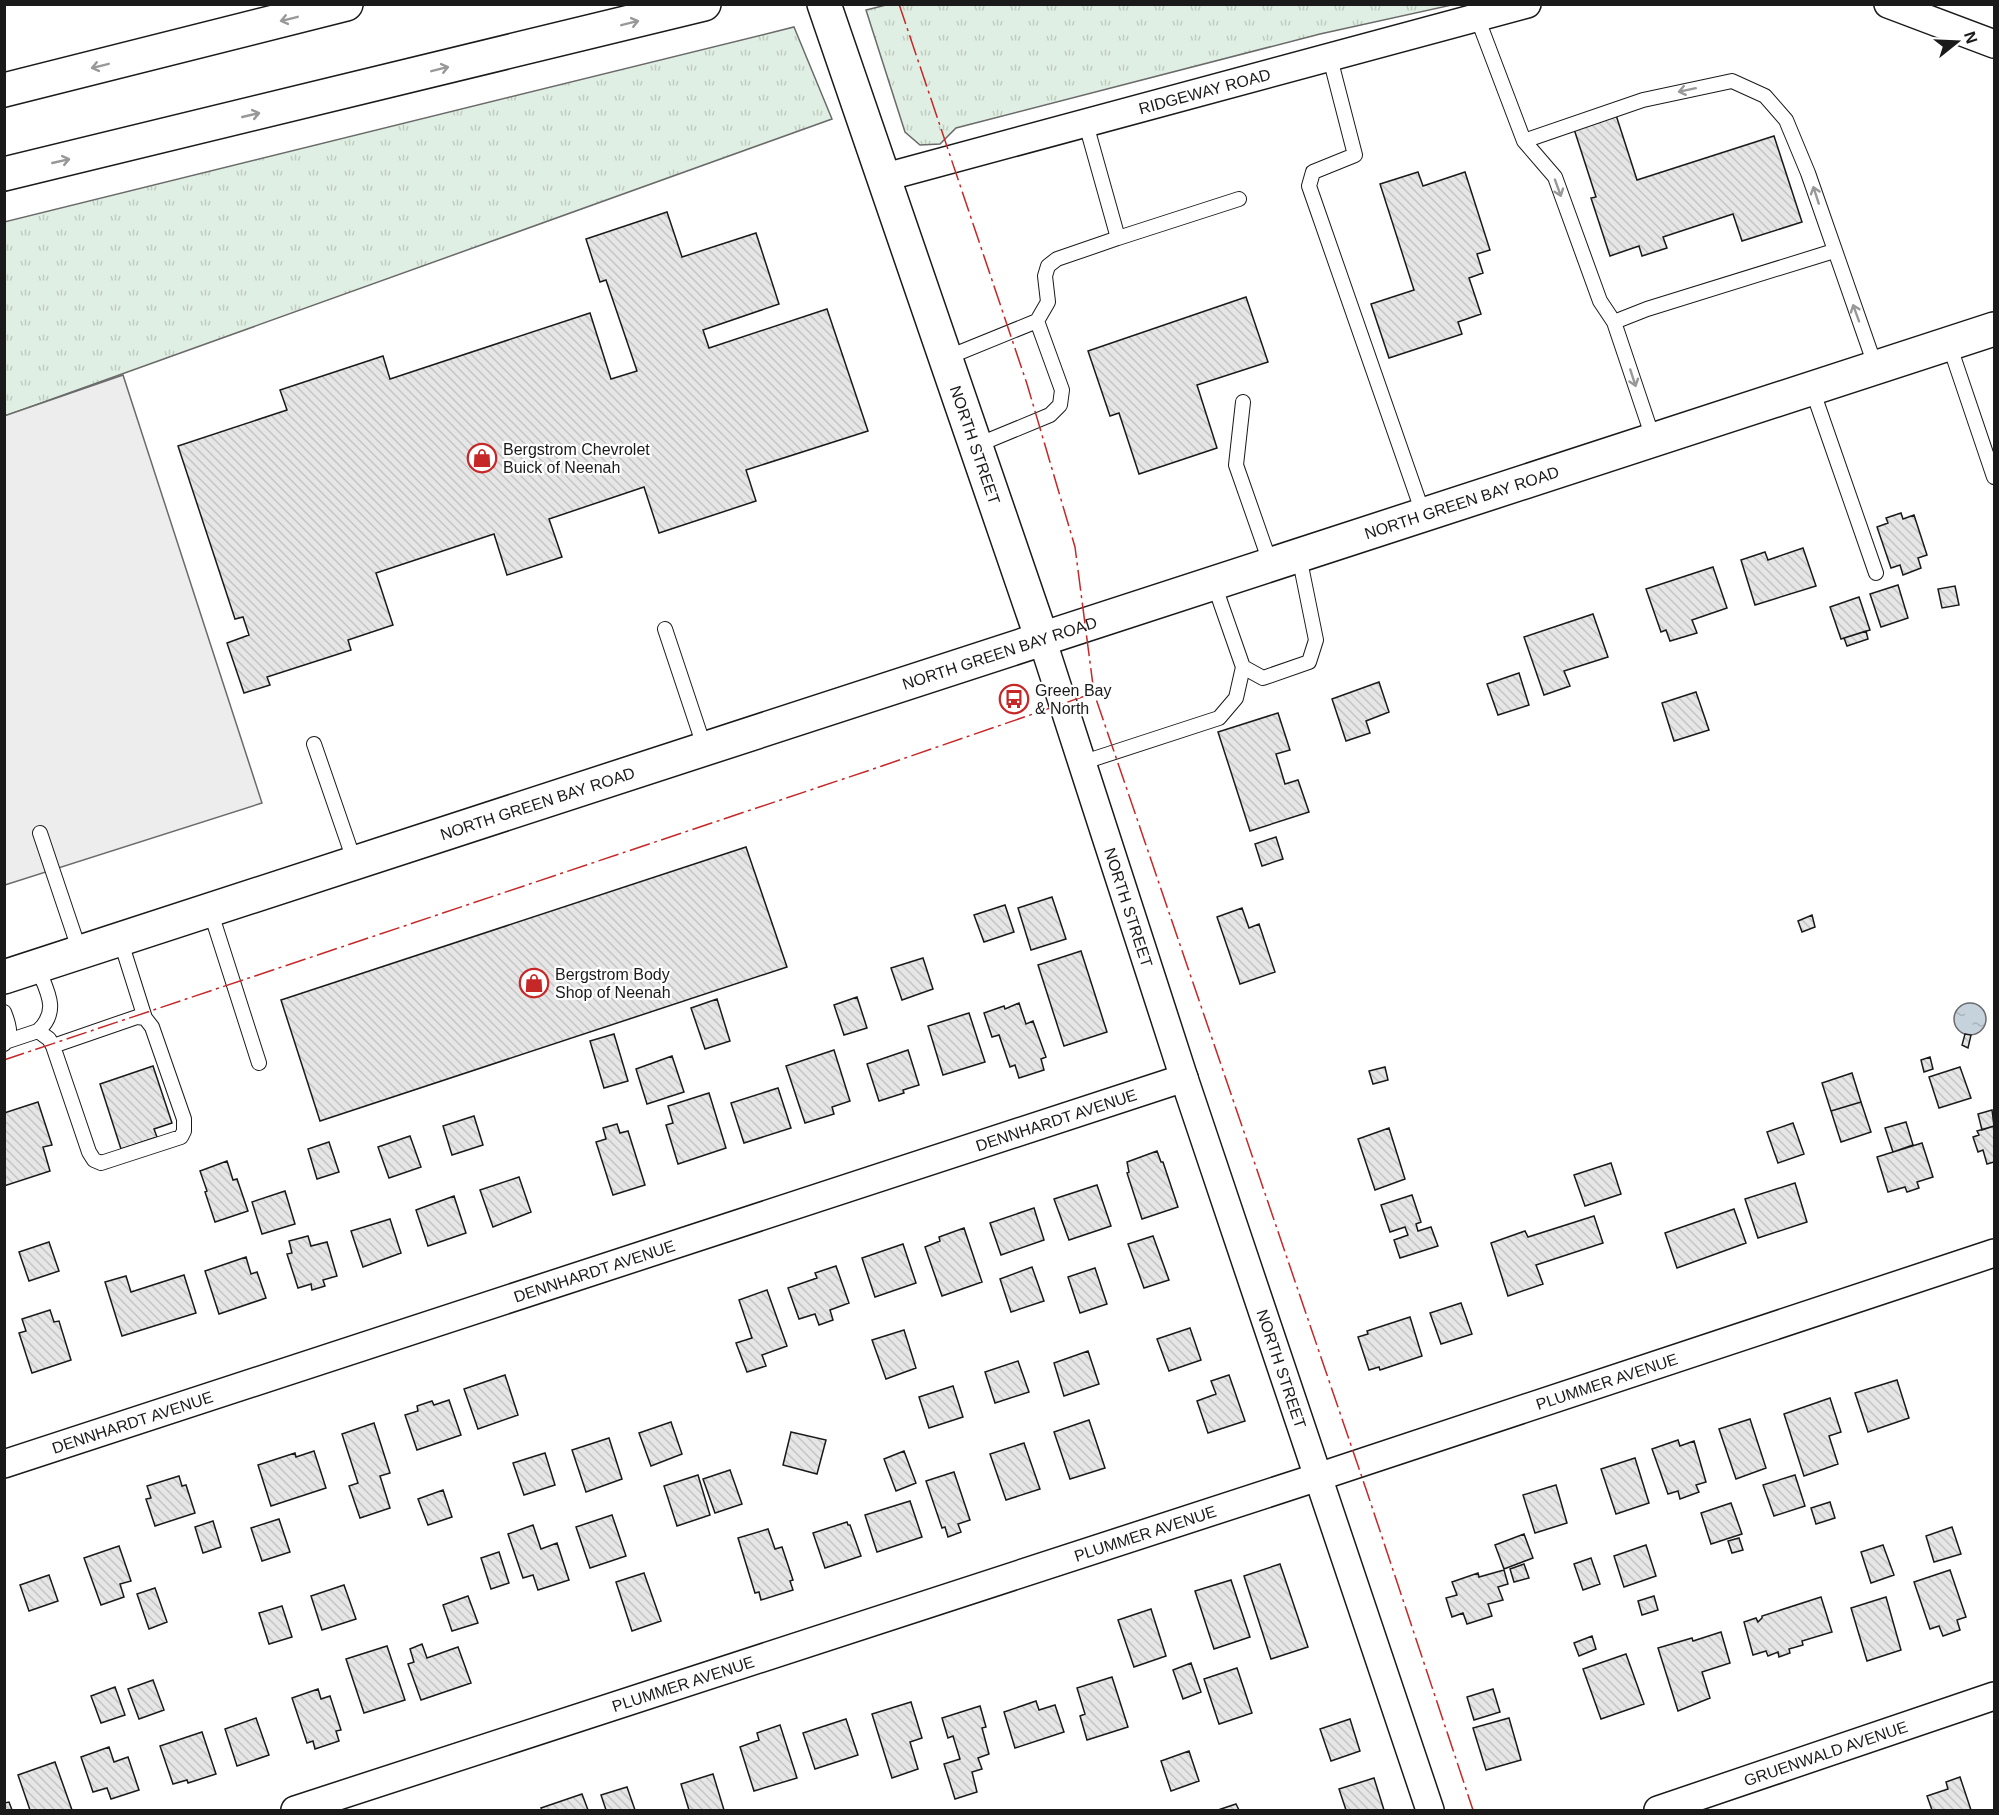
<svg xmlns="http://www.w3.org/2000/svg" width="1999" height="1815" font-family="Arial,sans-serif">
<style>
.grass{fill:url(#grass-tufts);stroke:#6a6a6a;stroke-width:1.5}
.parking{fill:#ededed;stroke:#6a6a6a;stroke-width:1.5}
.water{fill:url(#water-ripples);stroke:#6a6a6a;stroke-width:1.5}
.building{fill:url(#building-back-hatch);stroke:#1a1a1a;stroke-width:1.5}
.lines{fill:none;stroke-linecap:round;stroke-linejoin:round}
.service-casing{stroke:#1a1a1a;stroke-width:16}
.minor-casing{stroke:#1a1a1a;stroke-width:30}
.tertiary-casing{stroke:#1a1a1a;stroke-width:36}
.secondary-casing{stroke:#1a1a1a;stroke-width:36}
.motorway-casing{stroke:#1a1a1a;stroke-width:36}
.service{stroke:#fff;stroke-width:14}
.minor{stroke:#fff;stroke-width:27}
.tertiary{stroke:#fff;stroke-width:33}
.secondary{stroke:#fff;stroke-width:33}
.motorway{stroke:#fff;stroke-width:33}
.power{stroke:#c62828;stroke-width:1.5;stroke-dasharray:21 4.5 3 4.5;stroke-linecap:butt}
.oneway{stroke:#989898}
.labels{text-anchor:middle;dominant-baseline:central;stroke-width:4.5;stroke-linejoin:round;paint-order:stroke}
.street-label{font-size:16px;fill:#1a1a1a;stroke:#fff}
.poi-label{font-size:16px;fill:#1a1a1a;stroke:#fff;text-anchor:start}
</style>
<defs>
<pattern id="grass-tufts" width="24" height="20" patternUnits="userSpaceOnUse" patternTransform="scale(1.5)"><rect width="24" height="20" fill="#e0efe3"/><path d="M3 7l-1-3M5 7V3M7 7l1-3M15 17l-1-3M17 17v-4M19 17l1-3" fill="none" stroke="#c0ccc2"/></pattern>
<pattern id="water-ripples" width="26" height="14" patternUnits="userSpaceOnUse" patternTransform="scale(1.5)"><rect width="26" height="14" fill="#c6d2dc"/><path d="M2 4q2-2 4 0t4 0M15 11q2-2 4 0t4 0" fill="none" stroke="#aab4bc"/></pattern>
<pattern id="building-back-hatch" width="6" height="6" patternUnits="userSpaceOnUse" patternTransform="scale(1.5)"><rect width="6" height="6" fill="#e6e6e6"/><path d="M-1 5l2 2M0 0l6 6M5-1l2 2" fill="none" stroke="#c5c5c5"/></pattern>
</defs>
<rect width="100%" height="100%" fill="#fff"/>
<!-- grass -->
<path class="grass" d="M890 4H1452V5L1320 34 956 128 940 144 920 145 905 132 866 10Z
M794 27 832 119 5 416 4 222Z"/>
<!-- parking -->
<path class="parking" d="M123 375 262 803 5 885 4 416Z"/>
<!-- water -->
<path class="water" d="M1954 1019a16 16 0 1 1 32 0a16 16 0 1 1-32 0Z"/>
<!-- building -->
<path class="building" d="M1616 115 1637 180 1774 136 1802 222 1742 241 1733 214 1663 237 1667 248 1642 256 1639 246 1610 256 1591 198 1596 197 1574 129Z
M1418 172 1423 186 1465 172 1490 250 1477 254 1483 273 1469 278 1481 314 1458 322 1462 334 1389 358 1371 304 1414 290 1380 184Z
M667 212 682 257 756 233 779 304 703 330 709 348 827 309 868 431 746 470 756 501 659 533 644 487 549 519 562 557 507 575 494 534 376 573 393 625 348 640 351 650 267 677 270 685 244 693 227 643 249 635 243 617 235 619 178 446 287 410 280 390 383 356 390 379 590 313 611 379 637 371 606 280 600 282 586 239Z
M1246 297 1268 362 1197 385 1217 448 1139 474 1119 413 1110 416 1088 351Z
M1901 513 1903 519 1914 515 1927 555 1918 558 1921 568 1903 575 1900 565 1891 568 1877 527 1888 523 1886 518Z
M1803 548 1816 586 1755 605 1741 560 1765 552 1768 560Z
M1713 567 1727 608 1692 620 1697 633 1670 641 1666 630 1661 632 1646 589Z
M1898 585 1908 618 1881 627 1870 594Z
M1955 586 1959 605 1942 608 1938 589Z
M1859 597 1870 630 1841 639 1830 607Z
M1593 614 1608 657 1564 671 1570 686 1544 695 1524 637Z
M1866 631 1868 639 1847 646 1844 638Z
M1519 673 1529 705 1498 715 1487 684Z
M1379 682 1389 712 1366 721 1370 733 1346 741 1332 699Z
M1696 692 1709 730 1674 741 1662 703Z
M1278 713 1290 750 1276 754 1285 784 1298 780 1309 812 1250 831 1218 732Z
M1276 837 1283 859 1262 866 1255 844Z
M746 847 787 967 320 1121 281 1000Z
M1052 897 1066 939 1031 950 1018 908Z
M1005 905 1014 932 984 942 974 915Z
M1242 908 1249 928 1259 924 1275 972 1240 984 1217 917Z
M1812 915 1815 927 1802 932 1798 921Z
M1081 951 1107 1032 1064 1046 1038 965Z
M923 958 933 989 902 1000 891 968Z
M857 997 867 1028 844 1035 834 1005Z
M717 999 730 1041 705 1049 691 1008Z
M1019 1003 1026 1024 1033 1021 1046 1057 1041 1059 1044 1070 1019 1078 1015 1065 1010 1067 999 1035 992 1037 984 1013 1004 1006 1005 1009Z
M969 1013 985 1062 943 1075 928 1026Z
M614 1034 628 1081 604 1088 590 1041Z
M1965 1034 1971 1035 1968 1048 1962 1045Z
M834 1050 850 1101 832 1107 834 1114 805 1123 786 1066Z
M908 1050 919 1085 903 1090 904 1093 879 1101 867 1064Z
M672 1056 684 1092 647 1104 636 1069Z
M1930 1057 1933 1069 1924 1072 1921 1060Z
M153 1066 172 1123 154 1129 157 1137 121 1149 100 1084Z
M1385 1067 1388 1080 1373 1084 1369 1071Z
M1960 1067 1971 1098 1939 1108 1929 1077Z
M1852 1073 1861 1102 1831 1111 1822 1083Z
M778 1088 791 1128 744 1143 731 1103Z
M709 1093 726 1148 678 1164 666 1125 673 1123 668 1106Z
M38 1102 52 1145 43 1147 50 1171 4 1186V1113Z
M1861 1102 1871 1132 1841 1142 1831 1111Z
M1992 1110 1994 1126 1982 1130 1978 1114Z
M474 1116 483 1145 452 1155 443 1126Z
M1906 1122 1913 1145 1893 1152 1885 1128Z
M1793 1123 1804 1154 1778 1163 1767 1132Z
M617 1124 620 1133 628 1131 645 1185 613 1195 596 1142 606 1139 603 1128Z
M1994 1126V1162L1987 1164 1983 1150 1978 1152 1973 1137 1979 1135 1977 1131Z
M1389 1128 1405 1179 1375 1190 1358 1139Z
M410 1136 421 1167 389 1178 378 1147Z
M329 1142 339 1172 317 1179 308 1149Z
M1922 1143 1933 1177 1917 1182 1919 1188 1907 1192 1905 1187 1888 1192 1877 1157Z
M1157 1151 1161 1162H1163L1178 1207 1142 1219 1127 1173 1129 1172 1127 1162Z
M227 1161 233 1180 237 1179 248 1211 215 1222 205 1192 207 1191 200 1171Z
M1611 1163 1621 1194 1585 1206 1574 1175Z
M519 1177 531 1212 493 1227 480 1190Z
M1795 1183 1807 1222 1758 1238 1745 1199Z
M1097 1185 1111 1226 1069 1240 1054 1199Z
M285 1191 295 1224 262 1234 252 1202Z
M1412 1195 1421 1222 1416 1224 1418 1231 1431 1227 1438 1246 1400 1258 1394 1240 1408 1235 1405 1227 1390 1232 1381 1205Z
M454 1196 466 1233 428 1246 416 1210Z
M1034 1208 1044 1240 1001 1255 990 1223Z
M1734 1209 1746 1243 1677 1268 1665 1233Z
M1594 1216 1603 1243 1536 1265 1543 1284 1508 1296 1491 1243 1525 1231 1528 1237Z
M390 1219 401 1253 363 1267 351 1231Z
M964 1228 982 1282 942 1296 925 1247 940 1241 939 1237Z
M308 1236 311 1246 327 1242 337 1276 323 1280 325 1286 312 1290 311 1284 298 1288 287 1254 292 1253 289 1241Z
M1153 1236 1169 1280 1144 1288 1128 1244Z
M49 1242 59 1271 29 1281 19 1252Z
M903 1244 916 1283 875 1297 862 1258Z
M246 1257 251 1274 257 1272 266 1298 219 1314 205 1271Z
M836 1266 849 1303 830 1310 833 1320 819 1325 815 1314 799 1319 788 1288 817 1278 815 1273Z
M1032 1267 1044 1301 1011 1312 1000 1279Z
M1095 1268 1107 1304 1080 1313 1068 1277Z
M184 1275 196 1313 122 1336 105 1282 126 1276 131 1292Z
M767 1290 787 1346 762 1355 766 1366 747 1372 736 1343 752 1338 739 1300Z
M1461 1303 1472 1334 1441 1344 1430 1313Z
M50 1310 54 1322 59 1321 71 1360 32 1373 19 1333 26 1331 22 1319Z
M1410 1317 1422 1356 1380 1370 1379 1367 1369 1370 1358 1337 1368 1334 1367 1331Z
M1190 1328 1201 1360 1169 1371 1157 1339Z
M904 1330 916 1368 886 1379 872 1340Z
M1088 1351 1099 1384 1064 1396 1054 1363Z
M1018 1361 1029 1392 995 1403 985 1372Z
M505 1375 518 1415 478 1429 464 1389Z
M1229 1375 1245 1421 1208 1433 1197 1401 1216 1394 1211 1381Z
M1897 1380 1909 1418 1868 1432 1855 1393Z
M953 1386 963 1417 929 1428 919 1397Z
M1830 1398 1841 1432 1829 1436 1838 1464 1804 1476 1784 1414Z
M449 1400 461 1435 417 1450 405 1415 418 1411 417 1406 432 1401 434 1405Z
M1750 1419 1766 1468 1736 1479 1719 1429Z
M1089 1420 1105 1468 1070 1479 1054 1432Z
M671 1422 682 1454 651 1466 639 1433Z
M374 1423 390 1473 380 1476 390 1508 360 1518 349 1486 358 1483 342 1434Z
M791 1432 826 1440 817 1474 783 1465Z
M609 1438 622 1479 586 1492 572 1450Z
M1678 1440 1680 1446 1694 1441 1706 1482 1696 1485 1699 1492 1680 1499 1678 1491 1668 1494 1652 1449Z
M1024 1443 1040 1489 1006 1500 990 1454Z
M314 1451 326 1488 271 1506 258 1465 295 1453 296 1457Z
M904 1451 916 1483 896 1491 884 1459Z
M545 1453 555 1485 524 1495 513 1463Z
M1635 1458 1649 1503 1616 1514 1601 1469Z
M730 1470 742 1504 715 1513 703 1479Z
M954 1472 970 1520 958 1524 961 1532 948 1537 945 1527 942 1528 926 1481Z
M698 1475 710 1515 677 1526 664 1486Z
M1795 1475 1805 1506 1774 1516 1763 1485Z
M179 1476 182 1486 186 1485 195 1513 155 1526 146 1499 151 1498 147 1486Z
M1556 1485 1567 1523 1535 1533 1523 1495Z
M443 1490 452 1517 428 1525 418 1499Z
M910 1501 922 1537 877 1552 865 1515Z
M1830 1502 1835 1518 1816 1524 1811 1508Z
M1731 1503 1742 1534 1711 1544 1701 1513Z
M612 1515 626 1556 590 1568 576 1527Z
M279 1519 290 1552 262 1561 251 1528Z
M213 1521 221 1547 203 1553 195 1527Z
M847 1522 848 1525H850L861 1556 825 1568 813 1533Z
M533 1525 541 1549 557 1543 569 1580 538 1590 533 1575 523 1578 508 1534Z
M1952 1527 1961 1554 1934 1562 1926 1536Z
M768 1529 775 1549 782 1547 793 1580 790 1581 793 1590 761 1600 759 1592 755 1593 738 1538Z
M1524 1534 1533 1558 1504 1569 1495 1545Z
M1739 1538 1743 1550 1732 1553 1728 1541Z
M1646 1545 1656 1576 1624 1587 1614 1556Z
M1883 1545 1894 1575 1871 1583 1861 1552Z
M119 1546 131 1581 120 1584 124 1597 101 1605 84 1558Z
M499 1552 509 1583 491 1589 481 1558Z
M1591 1558 1600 1584 1583 1590 1574 1564Z
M1280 1564 1308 1647 1271 1659 1244 1576Z
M1524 1564 1529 1578 1514 1582 1510 1569Z
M1504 1570 1508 1584 1498 1587 1503 1600 1488 1604 1492 1616 1467 1624 1463 1613 1452 1617 1446 1598 1457 1595 1452 1582 1478 1573 1479 1577Z
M1950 1570 1966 1617 1957 1620 1960 1630 1943 1636 1939 1626 1930 1629 1914 1582Z
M644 1573 661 1621 632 1631 616 1582Z
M49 1575 58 1601 29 1611 20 1585Z
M1231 1580 1250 1637 1214 1649 1195 1591Z
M344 1585 356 1619 322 1630 311 1596Z
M155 1588 167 1622 149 1629 137 1594Z
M468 1596 478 1623 452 1631 443 1605Z
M1654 1596 1658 1610 1642 1615 1638 1601Z
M1821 1597 1832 1632 1802 1641 1803 1645 1789 1649 1790 1653 1779 1657 1778 1652 1768 1656 1766 1651 1753 1655 1744 1622 1756 1618 1758 1622 1762 1618V1616Z
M1886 1597 1901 1650 1867 1661 1851 1608Z
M282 1606 292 1637 269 1644 259 1613Z
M1151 1609 1166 1656 1134 1667 1118 1620Z
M1721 1632 1730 1663 1702 1672 1710 1698 1678 1711 1658 1648 1692 1638 1693 1641Z
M1592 1636 1596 1649 1579 1656 1574 1643Z
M422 1644 427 1658 458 1647 471 1683 421 1700 408 1664 414 1662 410 1649Z
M387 1646 405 1700 364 1713 346 1659Z
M1626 1654 1644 1704 1601 1719 1583 1669Z
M1191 1663 1201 1692 1183 1699 1173 1670Z
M1237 1668 1252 1713 1219 1724 1204 1679Z
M1112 1677 1128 1727 1087 1740 1080 1716 1085 1714 1077 1688Z
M153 1680 164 1710 139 1719 128 1689Z
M115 1687 125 1715 101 1723 91 1696Z
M318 1689 321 1699 330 1696 341 1730 336 1731 339 1741 315 1749 313 1741 307 1743 292 1698Z
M1493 1689 1500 1712 1474 1720 1467 1697Z
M1036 1701 1039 1710 1055 1705 1064 1732 1015 1748 1004 1712Z
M911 1702 922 1738 910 1742 918 1769 892 1778 872 1714Z
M980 1706 986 1727 982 1728 989 1754 978 1758 982 1769 972 1772 977 1792 955 1799 944 1764 960 1759 953 1736 948 1738 942 1718Z
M256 1718 269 1755 237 1766 225 1729Z
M1509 1718 1521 1760 1486 1770 1473 1728Z
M846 1719 858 1755 815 1769 803 1733Z
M1350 1719 1360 1751 1331 1761 1320 1729Z
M780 1725 797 1778 754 1791 740 1747 759 1740 757 1733Z
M202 1732 216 1774 188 1783 187 1780 173 1784 160 1746Z
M109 1747 114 1762 128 1757 139 1790 111 1799 107 1788 93 1792 81 1757Z
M1189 1751 1199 1781 1171 1791 1161 1761Z
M55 1762 72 1810H30L18 1775Z
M713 1774 724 1810H689L681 1784Z
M1960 1777 1971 1810H1932L1927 1796 1948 1789 1946 1782Z
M1374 1778 1384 1810H1346L1339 1789Z
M627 1787 635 1810H606L601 1795Z
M582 1794 588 1810H542L541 1808Z
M9 1802 12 1810H4V1803Z
M1236 1804 1239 1810H1218Z"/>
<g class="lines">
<!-- service casing -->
<g class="service-casing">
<path id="service" d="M1477 17 1524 141 1555 177 1600 301 1614 322 1654 441
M1330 58 1355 155 1313 172 1309 186 1424 516
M1524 141 1643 100 1732 81 1765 96 1786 120 1808 173 1876 368
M1118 238 1239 199
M1614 322 1647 309 1834 251
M1949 344 1994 477
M946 358 1037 321 1048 302 1045 276 1048 266 1057 259 1118 238 1086 124
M1812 389 1876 573
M1243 402 1236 465 1271 565
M975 446 1050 415 1060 405 1062 390 1037 321
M1214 584 1243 667 1263 678 1309 662 1316 640 1299 556
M665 629 705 749
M314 744 355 863
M1081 763 1219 718 1236 698 1243 667
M40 833 80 952
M210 910 259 1063
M120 939 145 1018
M37 966C46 990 61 1010 38 1031
M4 1012C8 1022 13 1035 4 1044
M8 1041 38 1031 49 1039 53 1046 89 1152 94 1160 101 1163 181 1137 184 1131V1119L152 1027 145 1018 137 1017 53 1046"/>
</g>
<!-- minor casing -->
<g class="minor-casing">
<g id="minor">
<path d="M1888 4 1994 44"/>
<path id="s1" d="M882 178 1527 4"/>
<path id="s2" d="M1042 639 1184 1078 1430 1810"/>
<path id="s3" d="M4 1464 1184 1078"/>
<path id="s4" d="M295 1810 1318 1477 1994 1253"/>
<path id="s5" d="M1658 1810 1994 1696"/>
</g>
</g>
<!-- tertiary casing -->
<g class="tertiary-casing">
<g id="tertiary">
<path id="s6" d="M824 4 1042 639"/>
</g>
</g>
<!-- secondary casing -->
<g class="secondary-casing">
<g id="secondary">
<path id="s7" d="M4 977 1994 329"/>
</g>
</g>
<!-- motorway casing -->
<g class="motorway-casing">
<path id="motorway" d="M4 90 346 4
M4 174 704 4"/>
</g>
<!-- service -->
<use href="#service" class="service"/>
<!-- minor -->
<use href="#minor" class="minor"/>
<!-- tertiary -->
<use href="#tertiary" class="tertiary"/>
<!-- secondary -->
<use href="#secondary" class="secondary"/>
<!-- motorway -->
<use href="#motorway" class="motorway"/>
<!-- power -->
<path class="power" d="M899 4 1027 384 1075 547 1094 693 1367 1492 1473 1810
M4 1060 882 766 1094 693"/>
</g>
<!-- one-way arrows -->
<defs><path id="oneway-shaft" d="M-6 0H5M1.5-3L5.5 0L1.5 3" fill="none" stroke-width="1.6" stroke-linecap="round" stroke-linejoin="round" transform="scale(1.5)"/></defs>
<g class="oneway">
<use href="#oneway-shaft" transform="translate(289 19) rotate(166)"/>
<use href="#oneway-shaft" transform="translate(630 23) rotate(-14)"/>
<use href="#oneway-shaft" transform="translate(100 66) rotate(166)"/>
<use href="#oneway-shaft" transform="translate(440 69) rotate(-14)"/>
<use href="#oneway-shaft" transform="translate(1687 90) rotate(168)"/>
<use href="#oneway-shaft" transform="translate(251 115) rotate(-13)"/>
<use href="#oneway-shaft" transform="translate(61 161) rotate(-13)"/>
<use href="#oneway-shaft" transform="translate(1558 188) rotate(70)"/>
<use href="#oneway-shaft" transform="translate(1816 195) rotate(-108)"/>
<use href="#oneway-shaft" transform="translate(1856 313) rotate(-110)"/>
<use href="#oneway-shaft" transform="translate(1633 378) rotate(72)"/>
</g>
<!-- icons -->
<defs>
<g id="shop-ring" transform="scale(1.5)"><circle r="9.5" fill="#fff" stroke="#c62828" stroke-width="1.5"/><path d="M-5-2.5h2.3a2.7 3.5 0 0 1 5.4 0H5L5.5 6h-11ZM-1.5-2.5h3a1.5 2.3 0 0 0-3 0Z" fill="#c62828"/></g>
<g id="bus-ring" transform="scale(1.5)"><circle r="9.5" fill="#fff" stroke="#c62828" stroke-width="1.5"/><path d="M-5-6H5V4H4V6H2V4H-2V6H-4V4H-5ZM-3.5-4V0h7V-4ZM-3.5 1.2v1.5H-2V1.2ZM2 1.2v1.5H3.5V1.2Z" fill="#c62828"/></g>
</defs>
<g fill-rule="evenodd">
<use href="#shop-ring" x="482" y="458"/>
<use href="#bus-ring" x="1014" y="699"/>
<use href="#shop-ring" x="534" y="983"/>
</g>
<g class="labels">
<!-- street labels -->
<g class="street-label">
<text stroke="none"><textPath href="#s1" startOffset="334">RIDGEWAY ROAD</textPath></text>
<text stroke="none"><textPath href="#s6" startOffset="466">NORTH STREET</textPath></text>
<text stroke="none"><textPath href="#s7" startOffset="1533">NORTH GREEN BAY ROAD</textPath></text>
<text stroke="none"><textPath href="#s7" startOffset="1047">NORTH GREEN BAY ROAD</textPath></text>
<text stroke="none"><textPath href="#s7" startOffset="561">NORTH GREEN BAY ROAD</textPath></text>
<text stroke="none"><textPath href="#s2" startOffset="282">NORTH STREET</textPath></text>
<text stroke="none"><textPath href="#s3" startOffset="1107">DENNHARDT AVENUE</textPath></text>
<text stroke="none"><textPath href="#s3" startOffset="621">DENNHARDT AVENUE</textPath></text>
<text stroke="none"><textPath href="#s2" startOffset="768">NORTH STREET</textPath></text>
<text stroke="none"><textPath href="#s4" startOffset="1380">PLUMMER AVENUE</textPath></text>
<text stroke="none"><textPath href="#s3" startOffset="135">DENNHARDT AVENUE</textPath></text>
<text stroke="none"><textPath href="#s4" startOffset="894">PLUMMER AVENUE</textPath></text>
<text stroke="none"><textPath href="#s4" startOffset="408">PLUMMER AVENUE</textPath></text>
<text stroke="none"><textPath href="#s5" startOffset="177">GRUENWALD AVENUE</textPath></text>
</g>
<!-- poi labels -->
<g class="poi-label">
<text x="503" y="449">Bergstrom Chevrolet<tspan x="503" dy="18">Buick of Neenah</tspan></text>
<text x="1035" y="690">Green Bay<tspan x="1035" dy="18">&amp; North</tspan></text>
<text x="555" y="974">Bergstrom Body<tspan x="555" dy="18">Shop of Neenah</tspan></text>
</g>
</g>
<!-- border -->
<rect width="1999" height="1815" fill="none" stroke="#1a1a1a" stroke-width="12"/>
<!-- north arrow -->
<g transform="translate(1957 42) rotate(72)" stroke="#ffffff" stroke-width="4.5" paint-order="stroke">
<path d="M0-4.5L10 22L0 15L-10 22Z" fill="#1a1a1a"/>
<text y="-9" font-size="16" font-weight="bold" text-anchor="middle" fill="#1a1a1a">N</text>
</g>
</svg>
